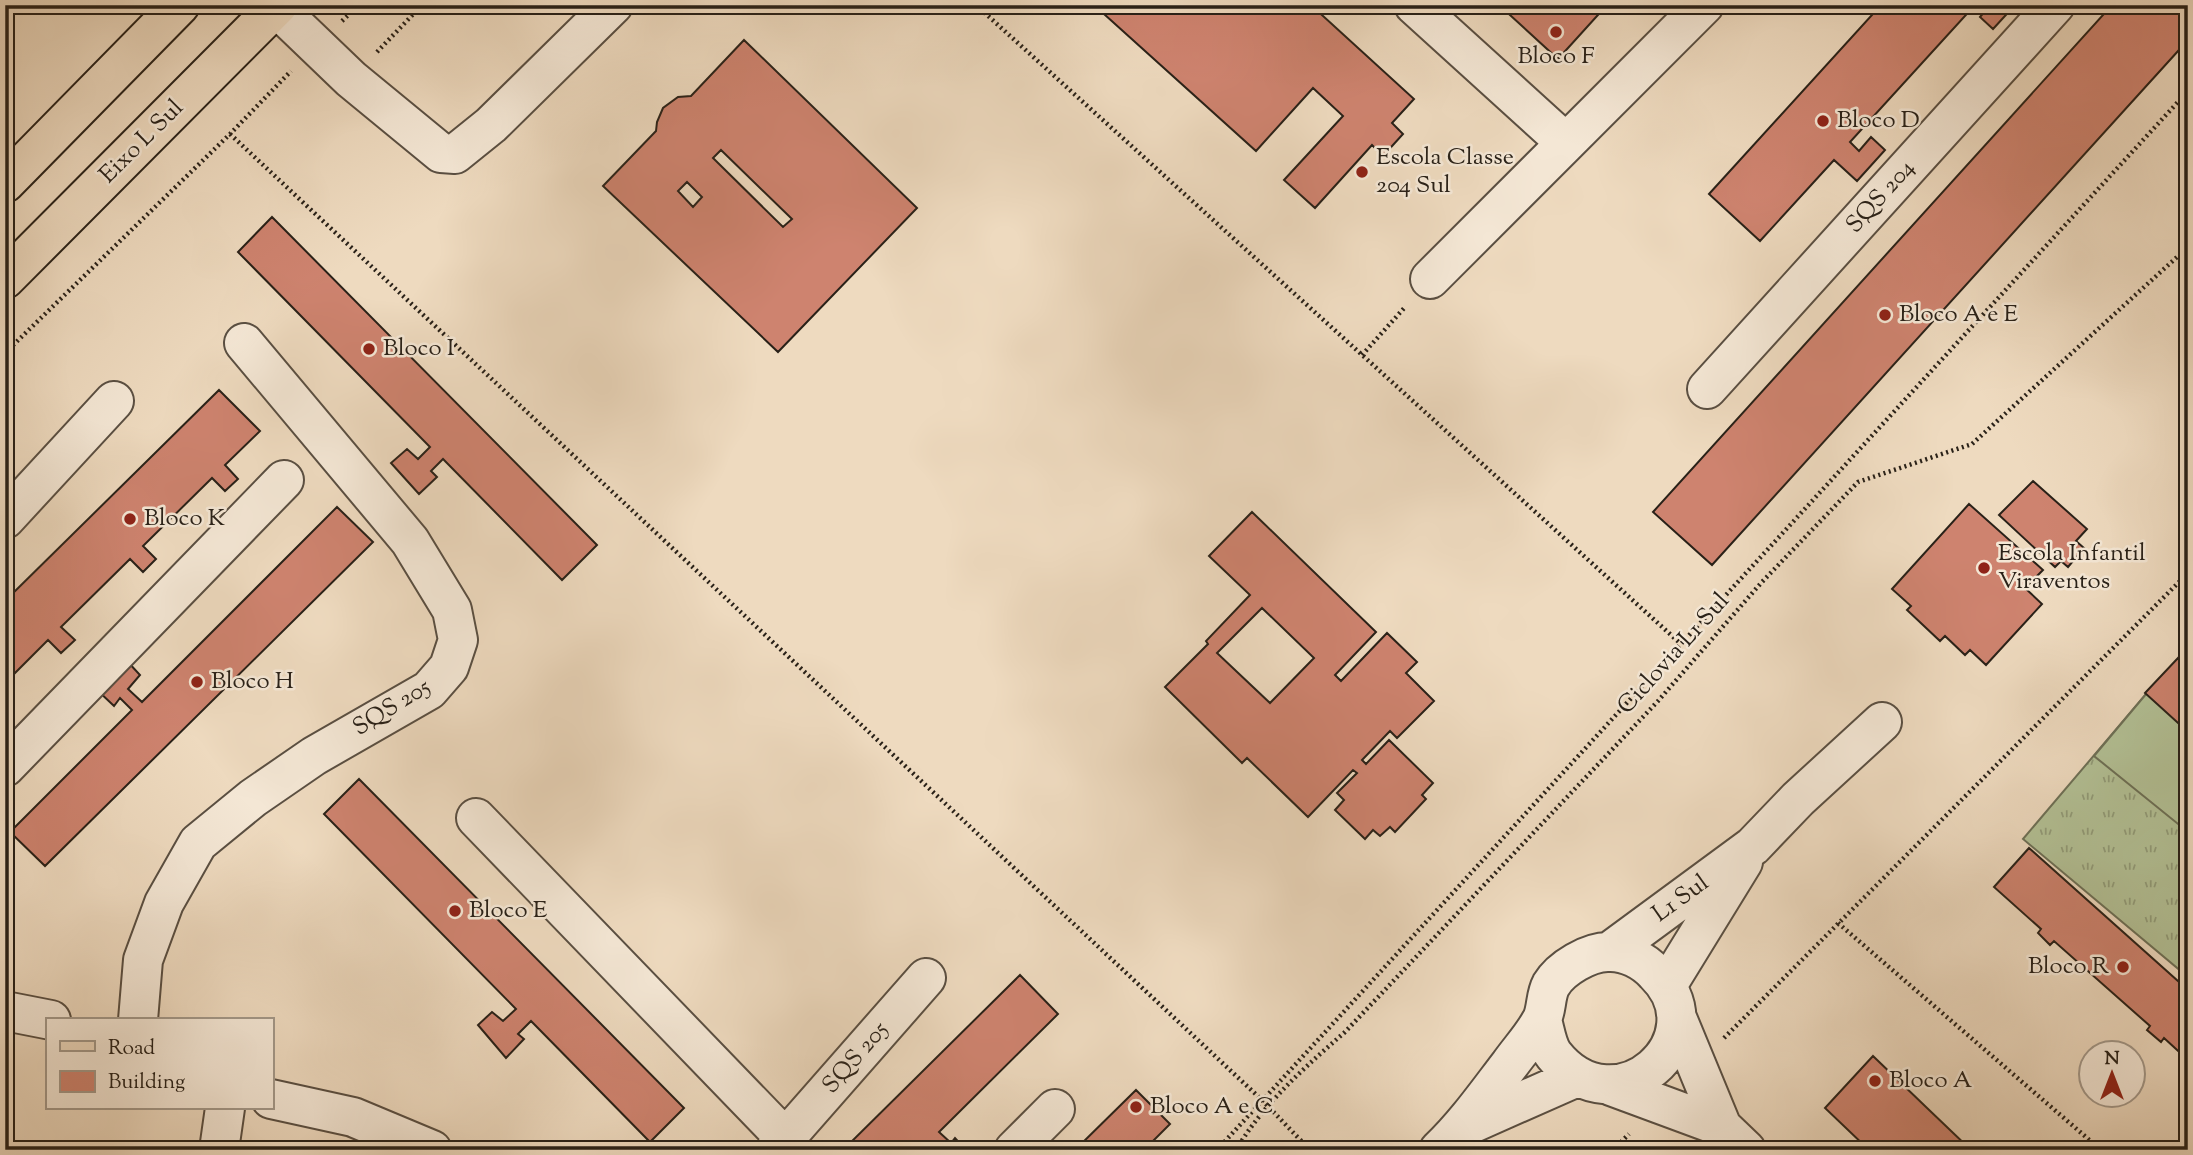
<svg xmlns="http://www.w3.org/2000/svg" width="2193" height="1155" font-family="'Sorts Mill Goudy',serif">
<style>
.grass{fill:url(#grass-tufts);stroke:#6e7157;stroke-width:2}
.garden{fill:#b3c196;stroke:#6e7157;stroke-width:2}
.building{fill:#ce836f;stroke:#292118;stroke-width:2;fill-rule:evenodd}
.lines{fill:none;stroke-linecap:round;stroke-linejoin:round}
.minor-casing{stroke:#5a4f42;stroke-width:42}
.major-casing{stroke:#292118;stroke-width:42}
.path{stroke:#292118;stroke-width:4.5;stroke-dasharray:2 3.5;stroke-linecap:butt}
.minor{stroke:#f4e7d5;stroke-width:38}
.major{stroke:#eedabf;stroke-width:38}
.poi-dot{fill:#8f2418;stroke:#f4e7d5;stroke-width:2.5}
.labels{text-anchor:middle;dominant-baseline:central;stroke-width:5;stroke-linejoin:round;paint-order:stroke}
.poi-label{font-size:24px;fill:#292118;stroke:#f4e7d5;text-anchor:start}
.street-label{font-size:24px;fill:#292118;stroke:#f4e7d5}
</style>
<defs>
<pattern id="grass-tufts" width="24" height="20" patternUnits="userSpaceOnUse" patternTransform="scale(1.75)"><rect width="24" height="20" fill="#b3c196"/><path d="M3 7l-1-3M5 7V3M7 7l1-3M15 17l-1-3M17 17v-4M19 17l1-3" fill="none" stroke="#929c79"/></pattern>
</defs>
<rect width="100%" height="100%" fill="#eedabf"/>
<filter id="stains"><feTurbulence type="fractalNoise" baseFrequency=".00286" numOctaves="4"/><feColorMatrix values="0 0 0 0 .2 0 0 0 0 .09 0 0 0 0 .02 0 0 0 .5 -.17"/></filter>
<radialGradient id="worn" r=".72"><stop offset=".6" stop-color="#630" stop-opacity="0"/><stop offset="1" stop-color="#630" stop-opacity=".3"/></radialGradient>
<!-- grass -->
<path class="grass" d="M2152 687 2188 716V977L2023 839Z"/>
<!-- garden -->
<path class="garden" d="M2152 687 2188 716V832L2094 756Z"/>
<!-- building -->
<path class="building" d="M1094 5H1311L1414 99 1392 123 1403 134 1383 156 1372 145 1315 208 1284 180 1343 116 1313 88 1256 151Z
M1499 5H1607L1558 59Z
M1881 5H1975L1850 142 1859 151 1871 137 1885 150 1857 181 1834 160 1760 241 1709 194Z
M2015 5 1993 29 1980 17 1990 5Z
M2112 5H2188V40L1712 565 1653 512Z
M744 40 917 208 778 352 603 186 656 131 657 122 663 108 678 97 691 96ZM721 150 792 219 783 227 713 158ZM687 182 702 197 693 207 678 191Z
M272 217 597 545 562 580 443 459 431 471 437 477 419 494 391 463 407 449 418 459 430 447 238 252Z
M219 390 260 431 225 465 238 479 225 491 212 478 143 546 156 559 143 572 130 559 61 627 75 640 61 653 48 640 5 683V601Z
M2033 481 2087 529 2076 541 2084 548 2068 567 2061 561 2055 567 1999 515Z
M1969 504 2043 570 2025 588 2042 604 1986 665 1970 650 1965 655 1945 636 1940 641 1907 610 1911 606 1892 589Z
M337 507 373 542 45 866 10 832 132 710 120 698 114 706 95 688 127 661 140 675 128 689 142 702Z
M1252 512 1376 632 1335 675 1341 681 1387 633 1417 662 1406 673 1434 701 1397 738 1390 731 1362 760 1366 764 1389 740 1433 783 1422 795 1426 799 1395 832 1390 827 1380 836 1373 830 1365 839 1335 810 1344 800 1337 793 1357 773 1353 770 1308 817 1247 758 1242 763 1165 687 1208 644 1206 641 1250 595 1209 556ZM1262 608 1314 658 1270 703 1217 653Z
M2188 656V732L2145 693 2178 658 2182 662Z
M359 779 684 1108 650 1142 531 1021 518 1034 524 1039 506 1058 478 1025 492 1012 503 1021 516 1009 324 814Z
M2029 848 2188 990V1060L2164 1038 2161 1042 2147 1030 2150 1026 2054 941 2050 945 2038 933 2041 929 1994 887Z
M1020 975 1058 1014 939 1132 951 1143 955 1138 966 1150H928L925 1146 921 1150H843Z
M1873 1056 1926 1107 1971 1150H1869L1825 1108Z
M1136 1090 1170 1124 1144 1150H1075Z"/>
<g class="lines">
<!-- minor casing -->
<g class="minor-casing">
<path id="minor" d="M1414 5 1566 143
M276 7 351 79 441 153 455 154 491 125 613 5
M1430 279 1704 5
M1707 389 2055 5
M5 519 114 401
M5 767 284 480
M476 818 785 1138
M1609 952 1753 846 1798 799 1882 722
M1668 984 1743 862
M5 1011 51 1020
M1677 1018 1722 1127
M138 1020 143 960 164 903 198 843 253 798 314 756 429 690 449 667 458 640 452 610 410 541 244 343
M1611 1086 1722 1127 1746 1150
M271 1099 353 1117 432 1150
M1464 1127 1577 1077
M219 1150 225 1108
M775 1150 926 978
M1014 1150 1055 1109
M1439 1150C1466 1124 1487 1094 1510 1064 1520 1050 1533 1036 1541 1021 1547 1011 1545 996 1551 985 1561 968 1589 952 1608 952 1626 951 1644 961 1655 973 1722 1038 1616 1133 1554 1055 1547 1046 1545 1030 1542 1020"/>
</g>
<!-- major casing -->
<g class="major-casing">
<path id="major" d="M5 183 180 5
M5 279 278 5"/>
</g>
<!-- path -->
<path class="path" d="M976 5 1681 644
M342 21 359 5
M377 52 422 5
M230 134 1262 1100 1310 1150
M5 353 230 134 291 71
M1362 355 1406 306
M1838 923 2101 1150
M1724 1038 2188 573
M1217 1150 2188 91
M1236 1150C1263 1104 1305 1067 1345 1032L1658 701 1761 583 1858 482 1972 444 2188 247
M1613 1150 1629 1134"/>
<!-- minor -->
<use href="#minor" class="minor"/>
<!-- major -->
<use href="#major" class="major"/>
</g>
<!-- markers -->
<g class="poi-dot">
<circle cx="1556" cy="32" r="7"/>
<circle cx="1823" cy="121" r="7"/>
<circle cx="1362" cy="172" r="7"/>
<circle cx="1885" cy="315" r="7"/>
<circle cx="369" cy="349" r="7"/>
<circle cx="130" cy="519" r="7"/>
<circle cx="1984" cy="568" r="7"/>
<circle cx="197" cy="682" r="7"/>
<circle cx="455" cy="911" r="7"/>
<circle cx="2123" cy="967" r="7"/>
<circle cx="1875" cy="1081" r="7"/>
<circle cx="1136" cy="1107" r="7"/>
</g>
<g class="labels">
<!-- poi labels -->
<g class="poi-label">
<text x="1556" y="57" text-anchor="middle">Bloco F</text>
<text x="1837" y="121">Bloco D</text>
<text x="1376" y="158">Escola Classe<tspan x="1376" dy="28">204 Sul</tspan></text>
<text x="1899" y="315">Bloco A e E</text>
<text x="383" y="349">Bloco I</text>
<text x="144" y="519">Bloco K</text>
<text x="1998" y="554">Escola Infantil<tspan x="1998" dy="28">Viraventos</tspan></text>
<text x="211" y="682">Bloco H</text>
<text x="469" y="911">Bloco E</text>
<text x="2109" y="967" text-anchor="end">Bloco R</text>
<text x="1889" y="1081">Bloco A</text>
<text x="1150" y="1107">Bloco A e C</text>
</g>
<!-- street labels -->
<g class="street-label">
<text transform="translate(142 142) rotate(-45)">Eixo L Sul</text>
<text transform="translate(1881 197) rotate(-48)">SQS 204</text>
<text transform="translate(1674 654) rotate(-48)">Ciclovia L1 Sul</text>
<text transform="translate(392 708) rotate(-32)">SQS 205</text>
<text transform="translate(1681 899) rotate(-36)">L1 Sul</text>
<text transform="translate(856 1058) rotate(-49)">SQS 205</text>
</g>
</g>
<!-- margin -->
<rect width="2193" height="1155" fill="none" stroke="#eedabf" stroke-width="28"/>
<rect x="7" y="7" width="2179" height="1141" fill="none" stroke="#292118" stroke-width="3.5"/>
<rect x="14" y="14" width="2165" height="1127" fill="none" stroke="#292118" stroke-width="2"/>
<!-- legend -->
<rect x="46" y="1018" width="228" height="91" fill="#f4e7d5" stroke="#a39889" stroke-width="2"/>
<rect x="60" y="1041" width="35" height="10" fill="#eedabf" stroke="#a39889" stroke-width="2"/>
<text x="108" y="1054" font-size="21" fill="#292118">Road</text>
<rect x="60" y="1071" width="35" height="21" fill="#ce836f" stroke="#a39889" stroke-width="2"/>
<text x="108" y="1088" font-size="21" fill="#292118">Building</text>
<!-- north arrow -->
<g transform="translate(2112 1074)"><circle r="33" fill="#f4e7d5" stroke="#a39889" stroke-width="2"/>
<path d="M0-5L12 26L0 18L-12 26Z" fill="#8f2418"/>
<text y="-10" font-size="19" font-weight="bold" text-anchor="middle" fill="#292118">N</text>
</g>
<rect width="100%" height="100%" filter="url(#stains)"/>
<rect width="100%" height="100%" fill="url(#worn)"/>
</svg>
